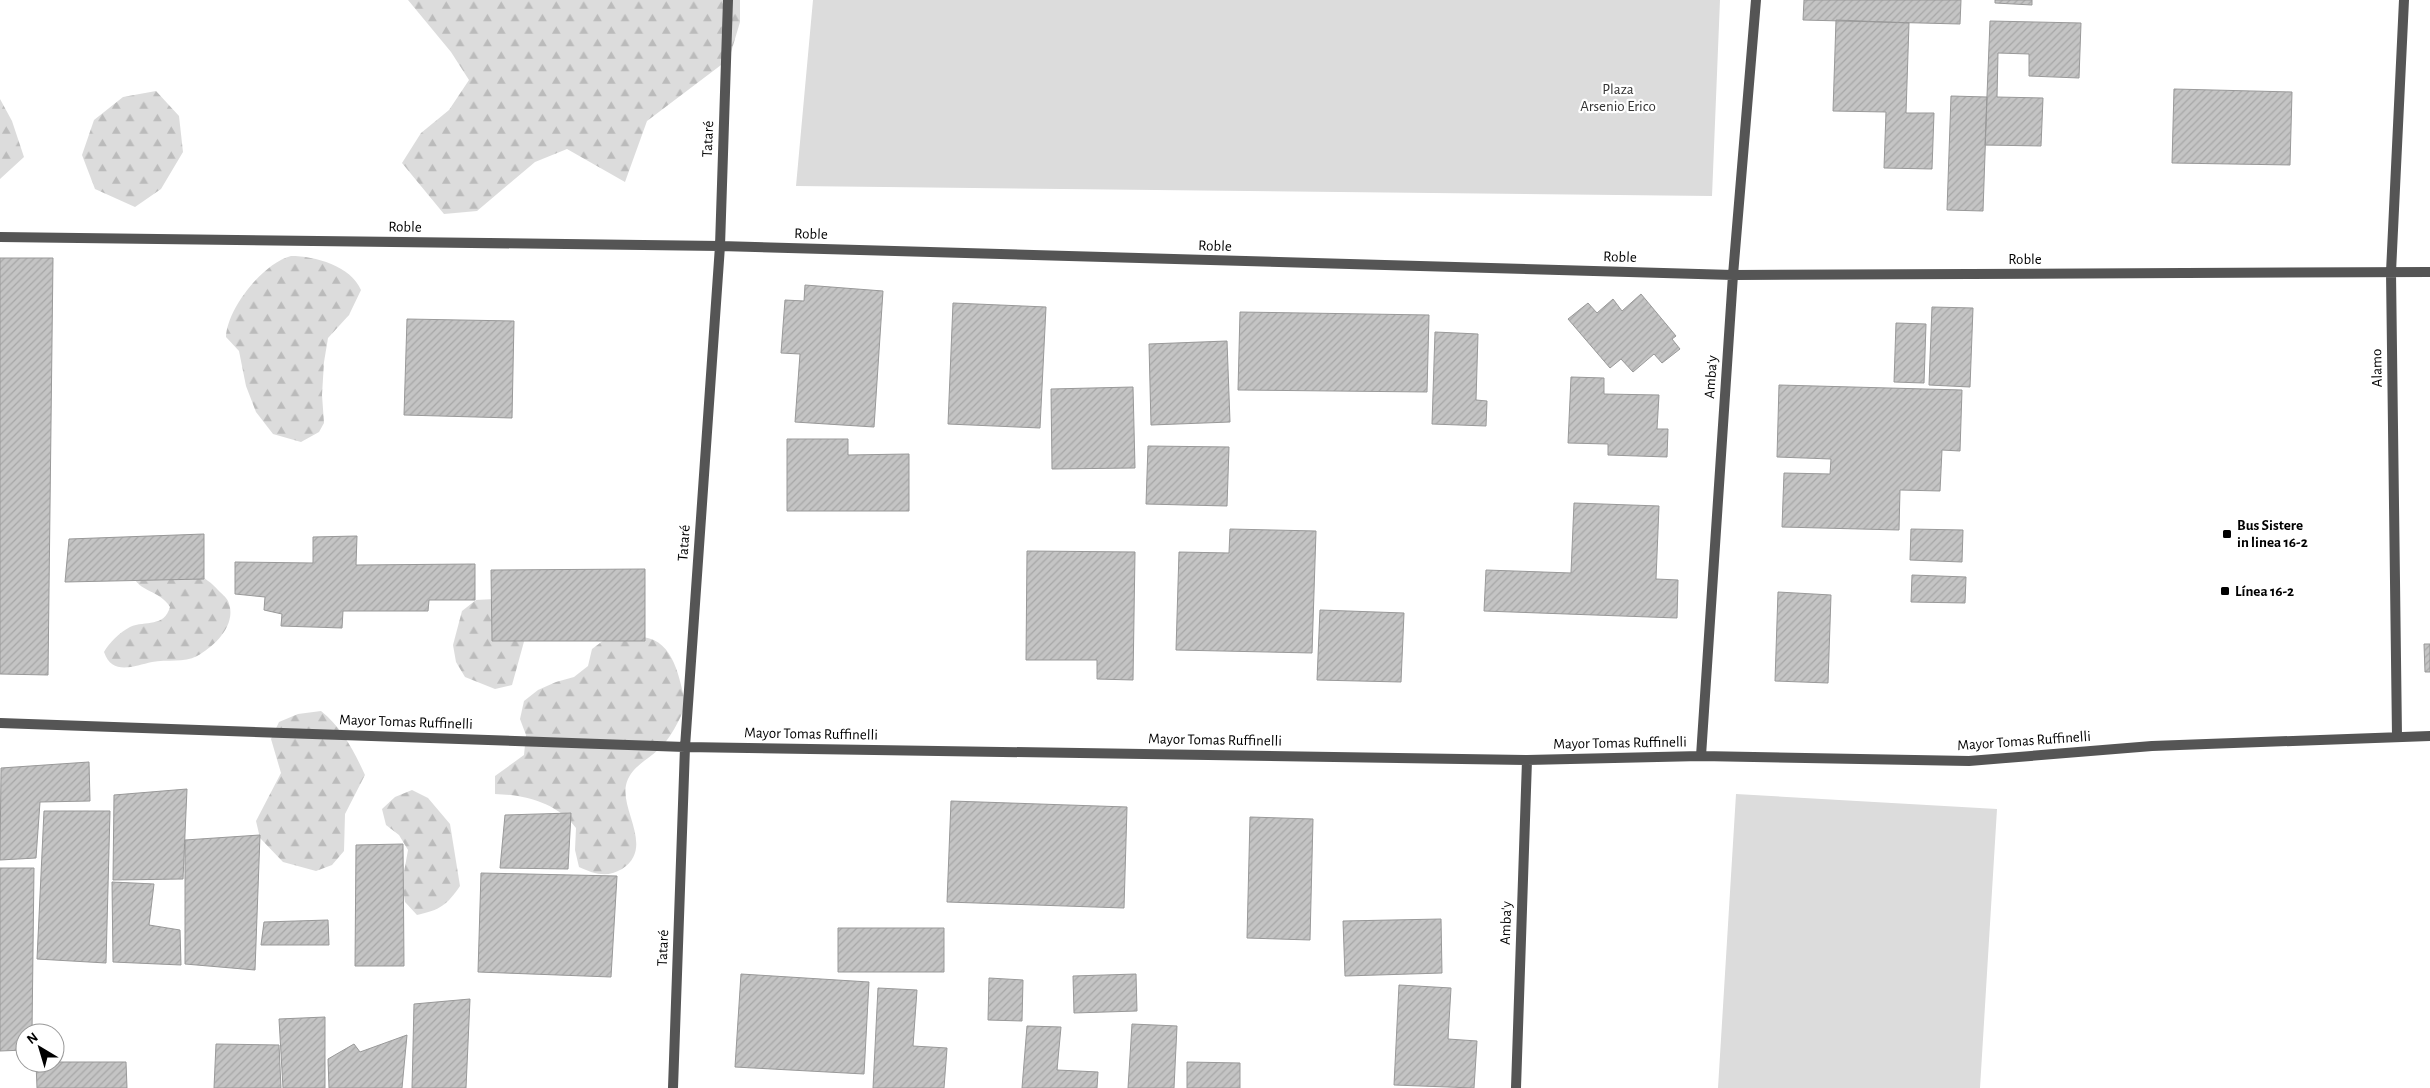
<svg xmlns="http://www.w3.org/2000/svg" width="2430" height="1088" font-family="'Alegreya Sans',sans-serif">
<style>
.forest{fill:url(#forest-firs)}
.green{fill:#dcdcdc}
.building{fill:url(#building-hatch);stroke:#999}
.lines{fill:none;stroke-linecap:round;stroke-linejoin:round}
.street{stroke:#555;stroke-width:10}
.poi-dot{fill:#000;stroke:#fff;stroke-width:2}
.labels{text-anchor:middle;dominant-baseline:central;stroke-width:4.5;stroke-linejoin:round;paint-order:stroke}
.park-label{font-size:15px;fill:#333;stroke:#fff}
.street-label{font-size:15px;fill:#000;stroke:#fff}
.poi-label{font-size:15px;font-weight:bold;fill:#000;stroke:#fff;text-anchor:start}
</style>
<defs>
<pattern id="forest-firs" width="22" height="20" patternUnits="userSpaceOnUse" patternTransform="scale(1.25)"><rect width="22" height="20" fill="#dcdcdc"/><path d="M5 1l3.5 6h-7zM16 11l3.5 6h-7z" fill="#bbb"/></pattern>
<pattern id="building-hatch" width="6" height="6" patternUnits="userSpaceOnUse" patternTransform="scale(1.25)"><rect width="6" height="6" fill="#c4c4c4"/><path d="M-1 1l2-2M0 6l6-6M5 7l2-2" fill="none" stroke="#a7a7a7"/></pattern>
</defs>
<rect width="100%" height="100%" fill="#fff"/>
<!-- forest -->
<path class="forest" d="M408 0H740V22L729 59 647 121 625 182 567 149 535 162 477 211 444 214 402 163 421 133 449 110 469 80 451 52Z
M156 91 179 116 183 152 161 189 135 207 95 189 82 155 94 120 123 97Z
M0 99 12 121 24 157 0 179Z
M291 256C315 256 351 266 361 290L349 315 328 338 324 362 322 395 324 423 319 432 301 442 273 434 256 412 246 386 239 351 226 337C227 309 263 263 291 256Z
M132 574C146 574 184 571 196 574 204 577 213 584 218 590 221 593 226 597 228 601 238 624 215 646 197 656 184 663 167 659 152 662 134 666 112 676 104 652 109 643 120 632 130 627 146 620 164 628 170 607 159 589 139 593 132 574Z
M494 599 525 638 512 685 495 689 465 677 456 662 453 645 462 611 476 600Z
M608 637C620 637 632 635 643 637 675 641 679 679 686 705 679 721 671 738 658 750 647 760 634 766 628 779 615 806 657 846 622 869 607 878 594 874 579 867L575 850 576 828C557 803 526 795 495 794V776L524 755 526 735 520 719 524 701 538 690 556 682 574 677 588 666 592 649Z
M321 711C342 728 354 751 365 775L345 814 344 851 332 865 316 871 283 862 260 838 256 821 281 773 271 739 279 722 298 714Z
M412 790 428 798 450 824 460 886C447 905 440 910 417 915L405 902 402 883 408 850 399 835 386 825 382 809 395 797Z"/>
<!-- green -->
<path class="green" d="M813 0H1720L1712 196 796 186Z
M1736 794 1997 809 1980 1088H1718Z"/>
<!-- building -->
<path class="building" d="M1804 0H1961L1960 24 1803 20Z
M1995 0H2032V5L1995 3Z
M1836 20 1909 23 1906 113H1934L1932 169 1884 168 1886 112 1833 111Z
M1990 21 2081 23 2079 78 2029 76V54L1998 53 1997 97 2043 98 2041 146 1985 145Z
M2174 89 2292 92 2290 165 2172 163Z
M1951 96 1987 97 1983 211 1947 210Z
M0 258H53L48 675 0 674Z
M805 285 883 291 874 427 795 422 800 354 781 353 785 300 804 301Z
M1641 294 1676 336 1672 339 1680 349 1662 363 1654 354 1633 372 1621 359 1610 368 1568 319 1588 303 1597 313 1613 299 1622 311Z
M953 303 1046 307 1040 428 948 424Z
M1932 307 1973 308 1970 387 1929 385Z
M1240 312 1429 315 1427 392 1238 390Z
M407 319 514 321 512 418 404 415Z
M1896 323 1926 324 1924 383 1894 382Z
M1435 332 1478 334 1476 400 1487 401 1486 426 1432 424Z
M1227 341 1230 422 1151 425 1149 344Z
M1571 377 1604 378V394L1659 395 1657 429H1668L1667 457 1608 455V444L1568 443Z
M1779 385 1962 390 1960 451 1942 450 1940 491 1900 490 1899 530 1782 527 1784 473 1830 474 1831 459 1777 457Z
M1133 387 1135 468 1052 469 1051 389Z
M787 439H848V455L909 454V511H787Z
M1148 446 1229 447 1227 506 1146 504Z
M1574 503 1659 506 1656 579 1678 580 1677 618 1484 611 1486 570 1571 573Z
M1230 529 1316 531 1312 653 1176 650 1179 552 1229 553Z
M1911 529 1963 530 1962 562 1910 560Z
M204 534V579L65 582 69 539Z
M357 536 356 565 475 564V600H429L428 611H343L342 628 281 626 282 614 264 610 265 597 235 594V562L313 563V537Z
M1027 551 1135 552 1133 680 1097 679V660H1026Z
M645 569V641H492L491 570Z
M1912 575 1966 577 1965 603 1911 602Z
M1778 592 1831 595 1828 683 1775 681Z
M1320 610 1404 613 1401 682 1317 680Z
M2424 644H2430V672H2425Z
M89 762 90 801 40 802 36 858 0 860 1 768Z
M187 789 183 879 113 880 114 795Z
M951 801 1127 807 1124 908 947 902Z
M44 811H110L106 963 37 959Z
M571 813 568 869 500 868 505 815Z
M1250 817 1313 819 1310 940 1247 938Z
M260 835 255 970 185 964V840Z
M403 844 404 966H355L356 845Z
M0 868H34L32 1033H25V1050L0 1051Z
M481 873 617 876 611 977 478 972Z
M112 882 154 884 149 925 180 930 181 965 113 962Z
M1441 919 1442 973 1345 976 1343 921Z
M328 920 329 945H261L264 922Z
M838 928H944V972H838Z
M741 974 869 982 864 1074 735 1067Z
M1136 974 1137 1011 1074 1013 1073 976Z
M989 978 1023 980 1022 1021 988 1020Z
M1399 985 1451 988 1448 1039 1477 1041 1474 1088 1394 1085Z
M878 988 917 990 913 1046 947 1048 944 1088H873Z
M470 999 466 1088H412L414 1004Z
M325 1017V1088H283L279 1019Z
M1132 1024 1177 1026 1174 1088H1128Z
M1027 1026 1061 1027 1057 1070 1098 1072 1097 1088H1022Z
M407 1035 402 1088H329L328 1059 354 1044 360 1052Z
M216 1044 279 1045 281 1088H214Z
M55 1062H126L127 1088H37L36 1063Z
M1187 1062 1240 1063V1088H1187Z"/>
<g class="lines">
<!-- street -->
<path class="street" d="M0 237 720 246 1733 275 2430 272
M0 723 685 747 1527 760 1701 756 1969 761 2152 746 2430 736
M2397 736 2391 272 2404 0
M1701 756 1733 275 1756 0
M673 1088 685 747 720 246 728 0
M1516 1088 1527 760"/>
</g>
<!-- markers -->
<g class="poi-dot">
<rect x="2222" y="529" width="10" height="10" rx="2.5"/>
<rect x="2220" y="586" width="10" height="10" rx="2.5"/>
</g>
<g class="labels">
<!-- park labels -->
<g class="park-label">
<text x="1618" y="89">Plaza<tspan x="1618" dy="17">Arsenio Erico</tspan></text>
</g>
<!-- street labels -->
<g class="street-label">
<text transform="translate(708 139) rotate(-88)">Tataré</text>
<text transform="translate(405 227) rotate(1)">Roble</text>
<text transform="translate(811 234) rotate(2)">Roble</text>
<text transform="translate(1215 246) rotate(2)">Roble</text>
<text transform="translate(1620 257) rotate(2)">Roble</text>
<text x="2025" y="259">Roble</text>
<text transform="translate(2377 368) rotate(-91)">Alamo</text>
<text transform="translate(1711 377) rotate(-86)">Amba'y</text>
<text transform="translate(684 543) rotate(-86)">Tataré</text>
<text transform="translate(406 722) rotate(2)">Mayor Tomas Ruffinelli</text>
<text transform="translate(811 734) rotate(1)">Mayor Tomas Ruffinelli</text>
<text transform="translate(1215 740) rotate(1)">Mayor Tomas Ruffinelli</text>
<text transform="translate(2024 741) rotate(-4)">Mayor Tomas Ruffinelli</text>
<text transform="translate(1620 743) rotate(-1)">Mayor Tomas Ruffinelli</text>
<text transform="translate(1506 923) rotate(-88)">Amba'y</text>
<text transform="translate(663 948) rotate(-88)">Tataré</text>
</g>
<!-- poi labels -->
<g class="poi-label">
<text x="2237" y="525">Bus Sistere<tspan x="2237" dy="17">in linea 16-2</tspan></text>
<text x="2235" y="591">Línea 16-2</text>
</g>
</g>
<!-- north arrow -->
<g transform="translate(40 1048) rotate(322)"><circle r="24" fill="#ffffff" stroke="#999999"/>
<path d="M0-4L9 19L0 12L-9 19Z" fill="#000000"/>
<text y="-8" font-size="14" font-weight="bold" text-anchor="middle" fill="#000000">N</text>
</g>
</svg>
